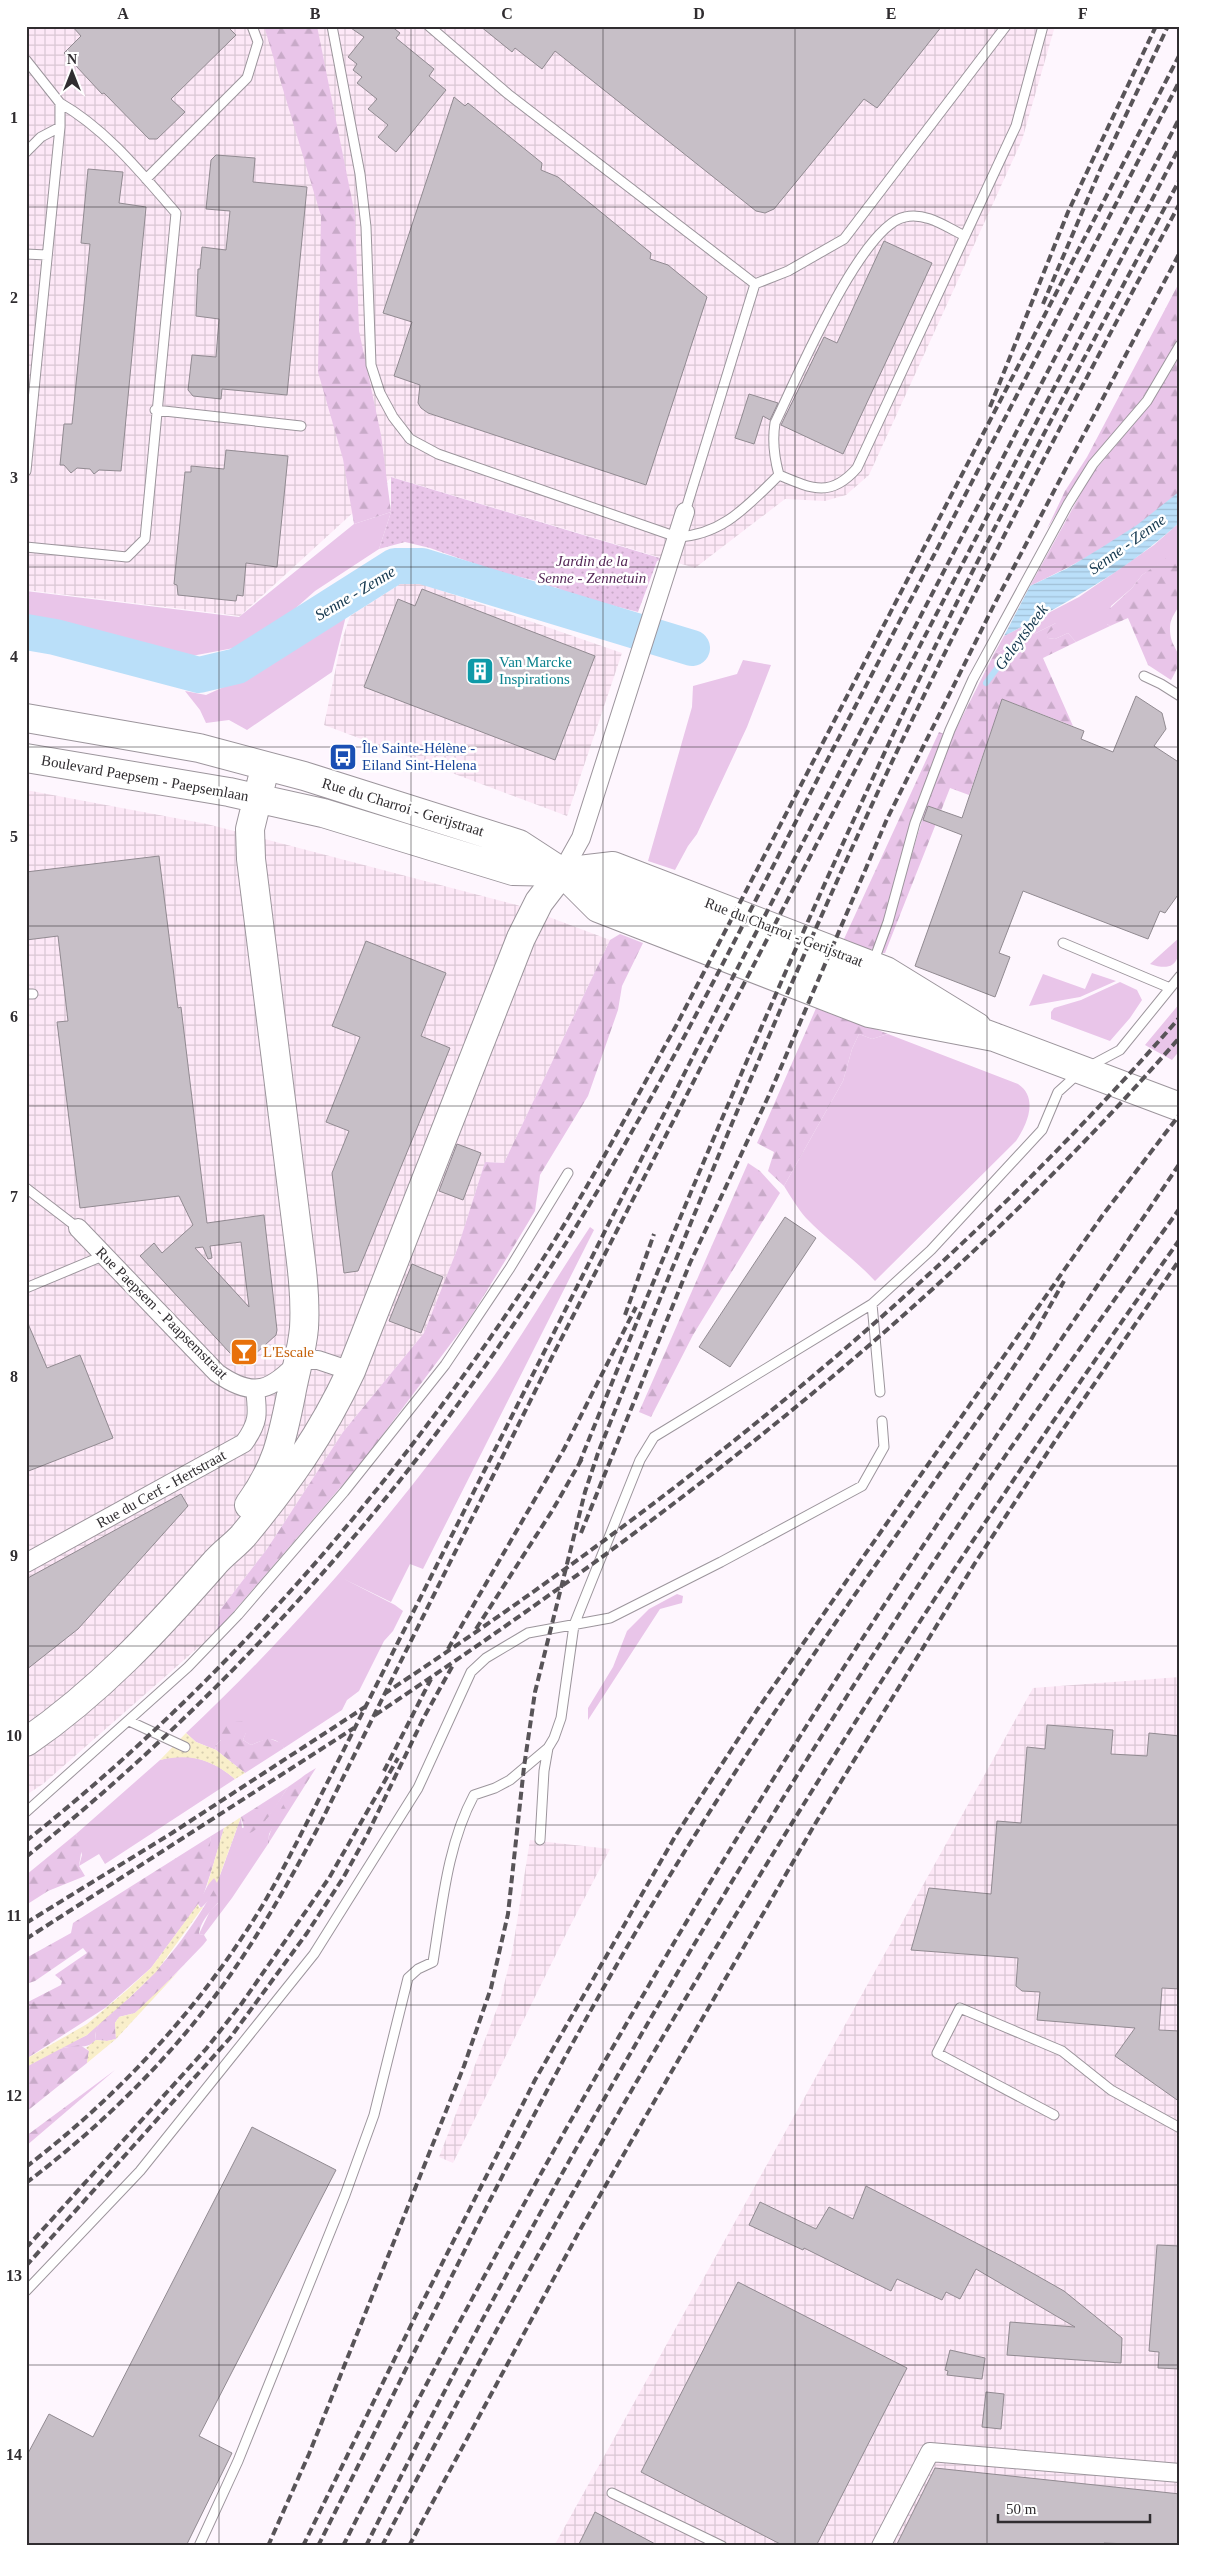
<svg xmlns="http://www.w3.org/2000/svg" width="1206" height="2572" font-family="'Times New Roman',serif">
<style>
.industrial{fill:url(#industrial-grid)}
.grass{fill:#e9c5e9}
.forest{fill:url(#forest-firs)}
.sand{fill:url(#sand-dots)}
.garden{fill:url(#garden-dots)}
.water{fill:url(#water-rules)}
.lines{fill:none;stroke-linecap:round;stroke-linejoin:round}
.stream{stroke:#badff9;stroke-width:6}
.river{stroke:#badff9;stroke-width:36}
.building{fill:#c7bfc7;stroke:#918a91;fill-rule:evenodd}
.service-casing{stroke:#9c959c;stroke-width:11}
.minor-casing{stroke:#9c959c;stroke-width:20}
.primary-casing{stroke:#9c959c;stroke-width:30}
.service{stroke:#fff;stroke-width:9}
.minor{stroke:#fff;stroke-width:18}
.primary{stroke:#fff;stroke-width:28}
.rail{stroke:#585458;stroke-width:4;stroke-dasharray:8 4;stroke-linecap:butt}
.grid{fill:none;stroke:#302d30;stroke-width:1;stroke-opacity:0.55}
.labels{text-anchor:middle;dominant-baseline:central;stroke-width:5;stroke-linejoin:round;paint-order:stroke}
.park-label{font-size:15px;font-style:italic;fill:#552757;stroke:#fff}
.culture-label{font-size:15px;fill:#0d838f;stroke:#fff;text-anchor:start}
.transit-label{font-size:15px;fill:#164399;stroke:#fff;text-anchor:start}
.street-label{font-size:15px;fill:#302d30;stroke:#fff}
.food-label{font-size:15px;fill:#c56008;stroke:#fff;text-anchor:start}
.water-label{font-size:16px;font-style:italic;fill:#13374e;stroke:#fff}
.neatline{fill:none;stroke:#302d30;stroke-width:2}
.grid-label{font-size:16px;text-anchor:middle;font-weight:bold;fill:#302d30}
</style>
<defs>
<pattern id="industrial-grid" width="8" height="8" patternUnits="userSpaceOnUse" patternTransform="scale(1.25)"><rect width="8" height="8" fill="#fde8f7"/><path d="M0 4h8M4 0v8" fill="none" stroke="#d9c7d4"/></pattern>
<pattern id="forest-firs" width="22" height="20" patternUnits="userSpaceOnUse" patternTransform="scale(1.25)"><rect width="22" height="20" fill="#e9c5e9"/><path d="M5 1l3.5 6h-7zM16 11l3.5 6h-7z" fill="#c8aac8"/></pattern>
<pattern id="sand-dots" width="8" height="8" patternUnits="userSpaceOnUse" patternTransform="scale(1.25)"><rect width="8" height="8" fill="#f9efca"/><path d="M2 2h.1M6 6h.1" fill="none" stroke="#d6cdae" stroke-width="1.8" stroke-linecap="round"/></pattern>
<pattern id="garden-dots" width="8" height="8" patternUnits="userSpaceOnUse" patternTransform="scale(1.25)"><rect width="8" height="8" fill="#e9c5e9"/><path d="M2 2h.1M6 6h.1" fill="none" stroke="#c8aac8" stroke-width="1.8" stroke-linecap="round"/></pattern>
<pattern id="water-rules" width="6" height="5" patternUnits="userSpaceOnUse" patternTransform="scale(1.25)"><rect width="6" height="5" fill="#badff9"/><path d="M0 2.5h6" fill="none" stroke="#a0c0d6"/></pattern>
</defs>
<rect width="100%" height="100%" fill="#fef6fe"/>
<!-- industrial -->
<path class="industrial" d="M26 26H1055L1022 140 869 475 846 495 825 501 785 499 695 568 392 477 240 616 26 590Z
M408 579 622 653 567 816 324 725 341 643 350 616Z
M26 790 207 824 517 905 610 940 504 1163 485 1162 458 1247 424 1333 343 1432 267 1549 220 1610 217 1631 43 1784 26 1795Z
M1180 1677V2546H554L1033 1688Z
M530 1840 610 1849 568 1930 453 2163 439 2157 500 2001 512 1953Z"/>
<!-- grass -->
<path class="grass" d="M391 512 379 549 315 591 255 644 181 658 87 628 26 620V591L239 617 354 524Z
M1180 522V550L1142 575 1132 588 1111 606 1107 624 1110 626 1076 642 1068 633 1055 639 1048 638 1046 634 1056 623 994 654 1004 636 1079 597 1154 545Z
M398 571 402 580 346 616 332 672 247 730 229 720 206 723 200 710 185 691 206 695 237 681 276 657Z
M743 660 771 665 747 727 697 834 688 846 675 870 648 861 692 707 693 686 737 674Z
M1180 937C1180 960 1176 973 1150 964Z
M1092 973 1116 981 1080 997 1029 1006 1043 974 1085 989Z
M1120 982 1137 990 1142 1000 1130 1018 1110 1041 1051 1019V1012L1054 1008 1081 1000Z
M1180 1003V1050L1172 1060 1145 1045Z
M859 1034 872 1039 888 1034 1018 1084C1039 1098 1027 1125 1016 1141L875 1281C854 1258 828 1241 806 1218 798 1209 791 1197 784 1186L843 1081 852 1049Z
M590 1227 594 1230 423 1569 410 1564 391 1602 344 1579 395 1605 403 1611 393 1631 384 1641 359 1691 347 1700 342 1710 284 1748C274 1734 264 1740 251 1745L243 1740 246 1732 222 1735 221 1740 215 1746 216 1750 196 1742 186 1733C301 1625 403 1504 494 1376 528 1327 557 1276 590 1227Z
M677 1594 683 1596 682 1603 660 1609 588 1720V1708L613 1667 627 1631 649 1609Z
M175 1756C198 1756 217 1763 235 1779L105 1864 99 1854 79 1866 82 1855 76 1834 160 1760Z
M301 1778 269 1834 268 1844 232 1898 204 1935 199 1934 210 1911 218 1903 208 1901 201 1908 198 1904 210 1881 215 1877 218 1881 241 1817 242 1828 266 1820 288 1787Z
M224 1828 212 1869 208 1854 211 1836Z
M99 2022 95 2035 96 2040C89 2050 71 2045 58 2049L87 2035Z"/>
<!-- forest -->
<path class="forest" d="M264 26H317L355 215 359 331 381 435 391 512 354 524 343 459 318 372 321 216Z
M1180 281V335L1164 364 1140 402 1090 460 1047 529 1065 491 1087 457Z
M1180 356V491C1137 532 1083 561 1030 586L1091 475 1150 405Z
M1179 549C1182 559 1182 591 1180 603 1178 610 1170 617 1170 627 1169 654 1190 649 1171 680L1148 665 1128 618 1110 626 1107 624 1105 613 1132 588 1142 575Z
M1056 623V627L1047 634 1048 638 1055 639 1068 633 1076 642 1043 658 1073 726 1002 699 969 795 950 788 885 953H882L933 784 956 729 994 654Z
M939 732 944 734 884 922 875 946 872 949H866L844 939Z
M620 934 643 943 622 986 618 1010 588 1096 540 1175 535 1211 505 1261 470 1318 363 1461 217 1631 220 1610 267 1549 343 1432 424 1333 458 1247 485 1162 504 1163 610 940Z
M817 1006 888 1034 872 1039 859 1034 852 1049 843 1081 784 1186 768 1171 774 1152 757 1143Z
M748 1163 760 1171 780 1193 693 1335 651 1417 639 1412Z
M242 1721 248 1728 243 1740 251 1745 268 1738 281 1743 284 1748 245 1773 216 1750 215 1746 221 1740V1729L232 1722Z
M316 1768 268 1844C267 1831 291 1789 300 1779 304 1775 311 1771 316 1768Z
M288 1787C277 1803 268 1824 250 1833L245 1831 241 1817Z
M76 1834 82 1847 79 1866 85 1876 48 1891 26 1905V1875Z
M211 1836 209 1854 212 1869 202 1899 151 1968 105 2008 26 2059V2009L29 2006 28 2002 61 1985 62 1981 55 1975 87 1953 83 1948 35 1981 26 1984V1958L71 1933 73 1923Z
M216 1886H221L223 1896C215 1908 201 1918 199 1934L204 1935 207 1940 203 1945 150 2000 135 2013 119 2017 115 2023 116 2039 107 2041 96 2040C91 2021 117 2009 129 1998 164 1967 194 1926 216 1886Z
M80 2045 89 2051 87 2063 26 2112V2067L58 2049Z
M115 2070 26 2146V2136Z"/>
<!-- sand -->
<path class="sand" d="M186 1733 196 1742 216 1750 245 1773 235 1779C212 1759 189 1753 160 1760Z
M241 1817 217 1883 214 1878 207 1886 224 1828Z
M198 1904 199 1908 203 1907 156 1972 129 1998 87 2035 26 2067V2059L87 2024 126 1991 151 1968Z
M179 1971 116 2039 87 2063 89 2051 86 2048 96 2040 107 2041 116 2039 115 2023 119 2017 135 2013Z"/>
<!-- garden -->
<path class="garden" d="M391 477 663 559 657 561 638 612 575 596 555 587H540L537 581 498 572 430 548 405 542 379 549 391 512Z"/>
<!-- water -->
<path class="water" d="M1180 491V522C1127 570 1067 603 1004 636L1030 586 1068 568 1104 546 1137 525Z"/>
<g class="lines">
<!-- stream -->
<path class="stream" d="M986 683 1036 616"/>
<!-- river -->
<path class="river" d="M26 632 55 637 199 675 237 666 395 566H422L692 648"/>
</g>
<!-- building -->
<path class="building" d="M72 26H227L236 35 171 99 185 112 157 139H149L104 93 102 94 64 53 81 36Z
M348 26H391L400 33 396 38 434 69 429 76 446 90 396 152 378 137 388 125 368 109 377 99 357 83 362 77 353 70 357 64 348 57 364 37Z
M480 26H942L877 108 864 99 774 209 765 213 756 211 555 51 542 69 515 48 512 52Z
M454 97 465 106 468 103 542 163 541 170 558 177 651 253 650 259 668 265 707 297 646 485 428 413 421 408 418 403 420 385 394 376 412 322 383 313Z
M216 155 255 158 253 182 307 187 287 395 222 389 221 399 193 396 188 390 192 355 216 357 219 319 196 316 198 269H200L202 247 226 250 230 211 206 209 211 160Z
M88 169 123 172 119 203 146 207 121 471 99 470 94 474 90 469 77 468 71 473 64 465H60L64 424H72L90 244 81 243Z
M884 241 932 263 843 454 781 425 824 337 837 343Z
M749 394 778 403 770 420 763 416 754 444 735 438Z
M226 450 288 456 277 567 246 563 243 596 237 595 236 601 178 595 177 585 174 584 185 472H191V466L224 469Z
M422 589 595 656 555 760 364 687 398 599 415 606Z
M1136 696 1162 713 1166 729 1154 746 1180 763V892L1165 913 1160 911 1148 939 1023 891 999 953 1010 957 995 997 915 966 962 835 923 820 928 806 962 818 1002 699 1084 731 1081 739 1113 752Z
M159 856 178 1008 181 1007 207 1223 264 1215 277 1330 276 1335 242 1366 140 1256 154 1243 162 1253 193 1225 179 1196 80 1208 57 1022 68 1021 58 936 26 940V872ZM241 1242 249 1307 195 1248 203 1247 208 1259 212 1258 210 1246Z
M366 941 446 973 421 1036 450 1048 358 1271 344 1273 332 1173 349 1131 326 1122 360 1037 332 1026Z
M457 1144 481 1153 463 1200 439 1191Z
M785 1217 816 1238 730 1367 699 1347Z
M412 1264 443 1277 421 1333 389 1321Z
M26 1319 47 1368 80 1355 113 1438 26 1472Z
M181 1494 188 1506 78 1629 26 1670V1579Z
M1047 1725 1113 1730 1111 1754 1147 1756 1149 1733 1180 1736V1989L1162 1988 1159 2030 1180 2031V2102L1115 2056 1135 2028 1037 2020 1040 1992 1022 1991 1016 1986 1018 1958 911 1950 929 1888 991 1894 997 1821 1021 1823 1027 1747 1045 1749Z
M252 2127 336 2170 199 2436 232 2453 186 2546H26V2457L49 2414 93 2437Z
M866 2186 1011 2261 1064 2291 1122 2338 1121 2363 1007 2355 1010 2322 1075 2327 976 2269 960 2299 946 2292 942 2300 897 2279 891 2291 804 2248 803 2250 749 2225 760 2202 816 2229 829 2207 853 2219Z
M1157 2245 1180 2246V2369L1158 2368 1159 2352 1149 2351Z
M738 2282 907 2368 816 2546H784L641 2472Z
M950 2350 985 2358 982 2379 947 2375 948 2371 945 2370Z
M986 2392 1004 2394 1001 2429 982 2427Z
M935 2468 1180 2494V2546L1104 2543 1103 2546H896Z
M595 2512 659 2546H578Z"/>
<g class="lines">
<!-- service casing -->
<g class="service-casing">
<path id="service" d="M332 26 360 174 366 227 371 365 380 393 393 417 410 439 438 454 677 537C723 535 748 505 779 475
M429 26 508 94 755 284 788 271 844 239 1006 26
M26 60 60 103V127L26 471
M26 152 41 137 60 127
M146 179 247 78 258 42 252 26
M965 236C946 227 926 212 905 217 861 225 795 382 775 423 772 442 774 457 779 475 812 489 831 498 857 468L1016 126 1043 26
M26 254 46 255
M155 410 301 426
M685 512 755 284
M26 547 127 557 145 539 176 213C142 174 106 129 60 103
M1144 676 1161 684 1180 696
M1063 943 1170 988
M873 963 888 922 915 823 950 730 973 679 1068 504 1093 464 1147 401 1180 345
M26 994H33
M1090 1066 1120 1050 1180 976
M26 1188 78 1228
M26 1288 105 1255
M872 1304 880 1392
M129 1721 185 1747
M26 1812 188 1667 238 1615 344 1492 445 1365 510 1268 568 1173
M540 1840 544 1771 548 1748
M1054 2115 937 2053 960 2008 1062 2051 1111 2090 1180 2128
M26 2291 140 2171 314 1954 418 1788 471 1672 486 1658 528 1633 610 1618 721 1562 862 1486 884 1447 882 1421
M612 2493 722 2546
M199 2546 238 2461 345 2195 374 2115 408 1978 418 1969 433 1962C442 1907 447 1845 474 1795L495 1788 510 1780 548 1748 554 1738 561 1718 574 1625 640 1460 654 1437 872 1304 931 1250 1042 1130 1058 1092 1079 1073"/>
</g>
<!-- minor casing -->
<g class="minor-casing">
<path id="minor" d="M562 872 581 838 685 512
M78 1228 217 1373C254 1399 271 1391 300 1360H318L351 1371
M26 1563 244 1443C259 1422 258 1414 255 1389
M881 2546 930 2452 1180 2473"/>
</g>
<!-- primary casing -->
<g class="primary-casing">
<path id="primary" d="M26 718 199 748 304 776 519 844 562 872 598 908 869 1013 994 1037
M26 758 229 792 323 813 513 871 562 872 613 866 886 971 977 1027
M569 875 924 1009
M978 1031 1180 1107
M249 1505C277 1466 282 1440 291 1395 295 1372 302 1351 304 1328 306 1295 301 1261 297 1229L251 859 250 829 262 780
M26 1742C100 1691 155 1631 213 1565 222 1554 234 1546 243 1536 287 1483 322 1434 351 1371L521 938 539 902 562 872"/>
</g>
<!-- service -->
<use href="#service" class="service"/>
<!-- minor -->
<use href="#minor" class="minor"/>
<!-- primary -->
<use href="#primary" class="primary"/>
<!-- rail -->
<path class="rail" d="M1043 304 1100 170 1168 26
M990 407 1068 212 1156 26
M625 1315 654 1234
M579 1464C677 1221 779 980 889 743 978 551 1081 365 1180 179
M581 1533 690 1263 770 1093 887 819 996 601 1180 252
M476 1629 552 1511 583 1457
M448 1649 564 1449 636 1307
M384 1694C676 1501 950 1282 1180 1017
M375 1715C672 1517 945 1307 1180 1037
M384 1771 431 1679
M26 1841C223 1685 390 1491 528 1282 582 1200 628 1113 676 1026L1180 54
M26 1857C227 1696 402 1500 540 1284 651 1112 741 928 834 747 950 525 1065 302 1180 80
M26 1923 172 1833 365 1707
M26 1939 354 1728
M26 2167C112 2101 186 2023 245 1933 272 1893 293 1849 315 1807L734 975 1180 117
M26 2183C104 2124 175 2054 231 1974 265 1925 294 1873 322 1820L555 1351 736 999 1180 146
M26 2248 206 2049 242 2003 329 1878 398 1758
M26 2266 230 2038 307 1933 343 1878 367 1835 424 1717 453 1665
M268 2546 309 2454 373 2294 464 2066 491 1988 508 1914 524 1767 535 1692 585 1492 598 1453C693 1215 790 976 900 745 988 561 1084 382 1180 203
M303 2546 417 2313 535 2080 676 1835 757 1710 852 1573 1102 1216 1180 1114
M318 2546C415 2354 505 2159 612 1973 727 1772 861 1585 994 1397L1028 1345 1064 1281
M343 2546C472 2290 613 2039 764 1794 896 1580 1040 1372 1180 1163
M366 2546C510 2255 673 1970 847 1696 952 1529 1065 1368 1180 1208
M382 2546C616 2092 884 1656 1180 1239
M409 2546 581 2228 815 1824 975 1563 1055 1441 1180 1259"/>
</g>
<!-- grid -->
<path class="grid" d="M219 26V2546M411 26V2546M603 26V2546M795 26V2546M987 26V2546M26 207H1180M26 387H1180M26 567H1180M26 747H1180M26 926H1180M26 1106H1180M26 1286H1180M26 1466H1180M26 1646H1180M26 1825H1180M26 2005H1180M26 2185H1180M26 2365H1180"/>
<!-- icons -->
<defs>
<g id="building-square" transform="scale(1.4375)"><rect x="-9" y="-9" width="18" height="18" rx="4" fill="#0f9aa8" stroke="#fff"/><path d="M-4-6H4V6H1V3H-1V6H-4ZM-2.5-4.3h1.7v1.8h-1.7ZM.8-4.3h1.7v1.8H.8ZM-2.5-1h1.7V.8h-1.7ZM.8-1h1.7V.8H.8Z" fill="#fff"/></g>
<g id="bus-square" transform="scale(1.4375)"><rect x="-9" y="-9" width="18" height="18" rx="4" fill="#1a4fb4" stroke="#fff"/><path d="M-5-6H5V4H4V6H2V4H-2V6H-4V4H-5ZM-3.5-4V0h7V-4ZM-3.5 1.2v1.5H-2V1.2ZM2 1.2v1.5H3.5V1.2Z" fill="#fff"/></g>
<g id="bar-square" transform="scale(1.4375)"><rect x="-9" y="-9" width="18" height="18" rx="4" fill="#e8710a" stroke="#fff"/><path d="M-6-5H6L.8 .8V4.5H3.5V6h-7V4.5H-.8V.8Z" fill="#fff"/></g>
</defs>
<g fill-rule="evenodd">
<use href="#building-square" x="480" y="671"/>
<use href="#bus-square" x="343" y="757"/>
<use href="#bar-square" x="244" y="1352"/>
</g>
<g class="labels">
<!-- park labels -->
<g class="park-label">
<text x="592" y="561">Jardin de la<tspan x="592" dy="17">Senne - Zennetuin</tspan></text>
</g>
<!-- culture labels -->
<g class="culture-label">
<text x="499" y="662">Van Marcke<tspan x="499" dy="17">Inspirations</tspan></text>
</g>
<!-- transit labels -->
<g class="transit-label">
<text x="362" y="748">Île Sainte-Hélène -<tspan x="362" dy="17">Eiland Sint-Helena</tspan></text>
</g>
<!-- street labels -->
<g class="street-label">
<text transform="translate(145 778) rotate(10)">Boulevard Paepsem - Paepsemlaan</text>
<text transform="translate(403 807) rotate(17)">Rue du Charroi - Gerijstraat</text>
<text transform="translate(784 932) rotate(21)">Rue du Charroi - Gerijstraat</text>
<text transform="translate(162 1313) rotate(45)">Rue Paepsem - Paapsemstraat</text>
<text transform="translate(161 1489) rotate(-29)">Rue du Cerf - Hertstraat</text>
</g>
<!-- food labels -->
<g class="food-label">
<text x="263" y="1352">L'Escale</text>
</g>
<!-- water labels -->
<g class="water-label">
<text transform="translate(1127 544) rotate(-36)">Senne - Zenne</text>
<text transform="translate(355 593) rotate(-31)">Senne - Zenne</text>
<text transform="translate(1021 637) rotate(-53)">Geleytsbeek</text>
</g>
</g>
<!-- border -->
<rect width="1206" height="2572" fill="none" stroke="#ffffff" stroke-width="55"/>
<!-- north arrow -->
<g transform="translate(72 72)" stroke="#ffffff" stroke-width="4" paint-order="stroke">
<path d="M0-4L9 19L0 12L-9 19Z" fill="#302d30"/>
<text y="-8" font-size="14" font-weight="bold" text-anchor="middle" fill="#302d30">N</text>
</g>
<!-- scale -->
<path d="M998 2514v8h152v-8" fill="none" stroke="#302d30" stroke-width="2.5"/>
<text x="1006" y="2514" font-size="15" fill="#302d30" stroke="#ffffff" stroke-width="4" paint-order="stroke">50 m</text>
<rect x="28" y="28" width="1150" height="2516" class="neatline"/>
<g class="grid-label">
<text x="123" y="19">A</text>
<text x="315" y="19">B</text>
<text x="507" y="19">C</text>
<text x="699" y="19">D</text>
<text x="891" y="19">E</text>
<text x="1083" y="19">F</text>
<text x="14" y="123">1</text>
<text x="14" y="303">2</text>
<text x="14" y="483">3</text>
<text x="14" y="662">4</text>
<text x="14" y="842">5</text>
<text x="14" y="1022">6</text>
<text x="14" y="1202">7</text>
<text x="14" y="1382">8</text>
<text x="14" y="1561">9</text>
<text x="14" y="1741">10</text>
<text x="14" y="1921">11</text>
<text x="14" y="2101">12</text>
<text x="14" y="2281">13</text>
<text x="14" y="2460">14</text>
</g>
</svg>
